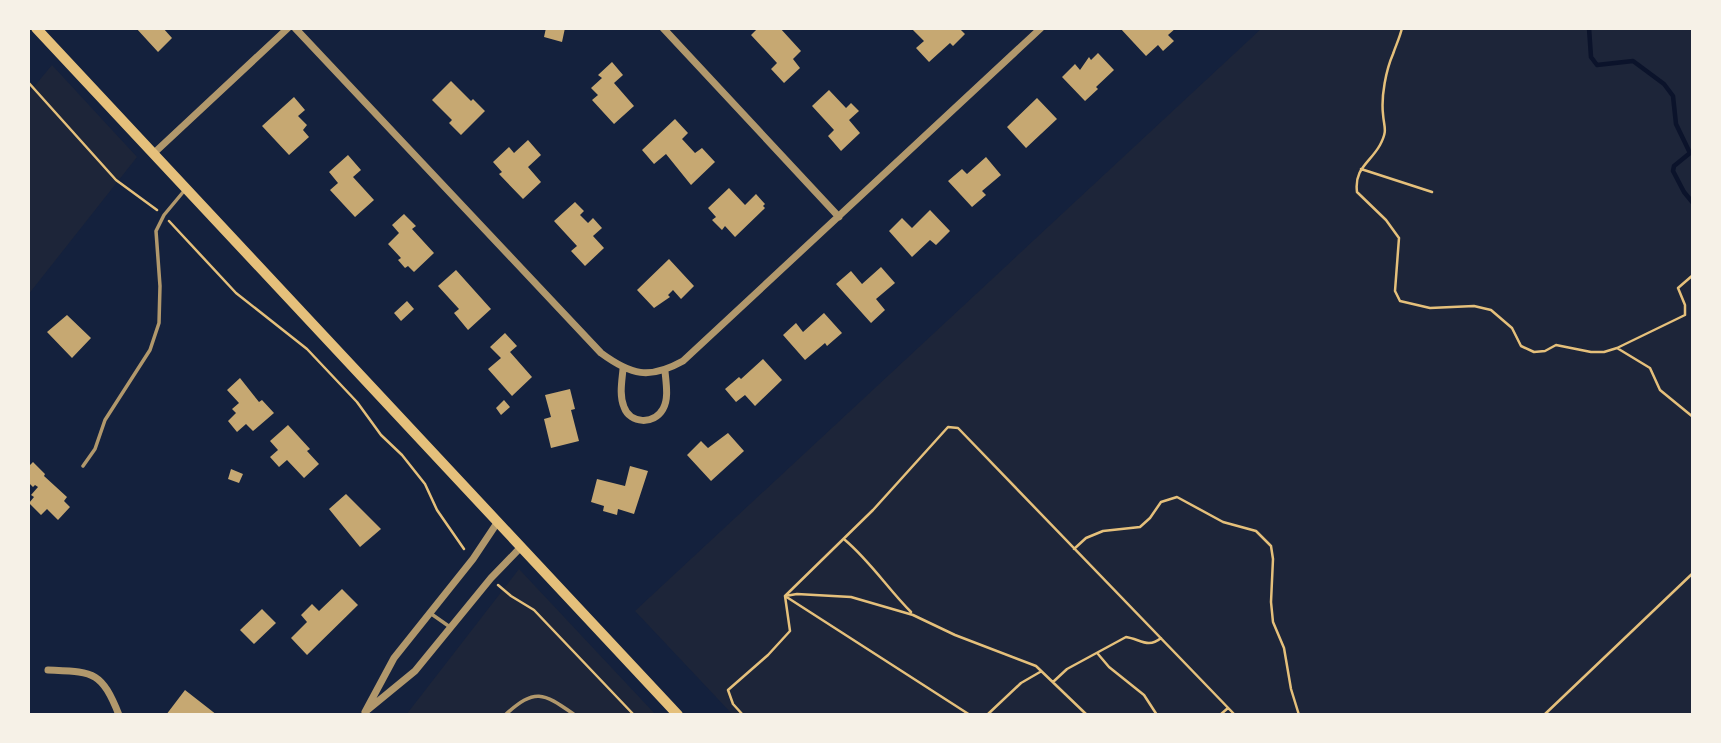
<svg xmlns="http://www.w3.org/2000/svg" width="1721" height="743" font-family="'PT Sans Narrow',sans-serif">
<style>
.green{fill:#1d2539}
.lines{fill:none;stroke-linecap:round;stroke-linejoin:round}
.stream{stroke:#0b132b;stroke-width:4.5}
.building{fill:#c6a872}
.path{stroke:#e5c07b;stroke-width:2.5}
.service{stroke:#b1986c;stroke-width:3.5}
.minor{stroke:#b1986c;stroke-width:7}
.secondary{stroke:#e5c07b;stroke-width:10}
</style>
<rect width="100%" height="100%" fill="#14213d"/>
<!-- green -->
<path class="green" d="M1262 28H1693V715H733L635 611Z
M52 65 137 157 28 295V94Z
M519 569 656 715H406Z"/>
<g class="lines">
<!-- stream -->
<path class="stream" d="M1589 28 1591 57 1597 65 1633 61 1664 84 1673 96 1676 124 1690 153 1674 166 1673 171 1684 192 1693 203"/>
</g>
<!-- building -->
<path class="building" d="M136 28H163L172 38 158 52Z
M546 28H565L562 42 544 37Z
M758 28H780L801 51 793 59 800 68 784 83 771 69 777 63 751 35Z
M911 28 945 30 959 28 965 34 953 46 950 43 929 62 916 48 924 41Z
M1120 28 1143 29 1176 28 1168 35 1174 41 1163 51 1158 45 1146 56Z
M1098 53 1114 70 1096 87 1098 89 1085 101 1062 77 1075 64 1080 70 1089 57 1091 60Z
M612 62 623 75 614 83 634 106 614 124 592 100 598 95 591 88 602 78 598 75Z
M451 81 471 101 473 99 485 111 461 135 449 123 452 120 432 100Z
M829 90 846 108 851 103 859 111 849 120 860 133 841 151 828 136 834 130 812 106Z
M294 97 305 110 298 116 307 125 303 130 309 137 289 155 262 126Z
M1037 98 1057 119 1026 148 1007 127Z
M675 119 688 133 682 139 695 153 702 148 715 162 691 185 666 154 654 164 642 150Z
M528 140 541 155 528 167 541 182 523 199 499 174 502 172 493 162 509 147 514 153Z
M348 155 361 170 353 177 374 200 355 217 330 190 338 183 329 172Z
M986 157 1001 175 982 191 986 195 972 207 948 181 962 169 967 174Z
M729 188 745 205 756 194 765 204 763 206 765 208 735 237 725 226 722 230 712 220 716 217 708 208Z
M575 202 584 211 580 215 588 223 593 218 602 228 593 236 604 248 585 266 571 251 577 246 554 221Z
M930 210 950 231 936 245 930 240 912 257 889 231 902 218 912 228Z
M404 214 416 226 412 229 434 253 414 272 408 266 405 268 398 260 401 258 388 244 399 233 392 225Z
M669 259 694 286 681 299 673 290 668 295 670 297 654 308 637 290Z
M881 267 895 283 876 299 885 310 871 323 836 284 851 271 862 284Z
M456 270 491 309 468 330 454 313 459 309 438 286Z
M407 301 414 309 401 321 394 313Z
M824 313 842 333 827 346 825 343 805 360 783 335 796 323 803 332Z
M67 315 91 338 72 358 47 332Z
M505 333 517 346 510 352 532 377 512 396 488 369 501 358 490 347Z
M763 359 782 380 755 406 745 395 736 402 725 389 739 377 741 379Z
M240 378 259 402 262 400 274 413 253 431 246 424 237 432 228 421 236 413 232 409 239 403 227 390Z
M570 389 575 409 571 410 579 441 551 448 544 419 551 417 545 395Z
M504 400 510 407 501 415 496 408Z
M288 425 310 449 307 451 319 464 304 478 287 460 279 467 270 457 278 450 270 441Z
M728 433 744 451 711 481 687 455 701 441 708 448Z
M33 462 45 474 44 476 67 497 64 501 70 507 58 520 47 509 41 515 29 503 34 497 31 495 38 487 35 485 33 487 28 482V467Z
M630 466 648 471 634 514 618 509 617 515 603 511 604 506 591 502 597 479 625 486Z
M231 469 243 474 239 483 228 479Z
M346 494 381 529 360 547 329 509Z
M342 589 358 605 307 655 291 638 307 622 301 615 312 604 319 611Z
M262 609 276 623 254 644 240 630Z
M185 690 217 715H166Z"/>
<g class="lines">
<!-- path -->
<path class="path" d="M1402 28C1400 37 1396 45 1393 54 1386 70 1381 96 1383 114 1384 128 1388 130 1380 145 1370 163 1354 168 1357 192L1386 220 1399 238 1395 291 1400 301 1430 308 1474 306 1491 310 1512 328 1521 346 1534 352 1545 351 1556 345 1591 352H1604L1617 348 1650 368 1660 390 1693 417
M28 82 116 180 157 210
M1361 169 1432 192
M169 221 236 293 307 349 357 402 381 435 402 455 425 484 437 510 464 549
M1617 348 1685 315V305L1678 288 1693 275
M845 540C870 561 888 589 911 612
M1074 549 1086 538 1103 531 1140 527 1150 518 1161 502 1177 497 1223 522 1256 531 1271 546 1273 559 1271 602 1273 622 1284 648 1291 689 1299 715
M498 585 511 596 534 610 634 715
M1098 654 1109 667 1144 695 1157 715
M1053 682 1067 669 1126 637C1140 639 1148 649 1161 638
M743 715 733 704 728 690 768 655 790 631 785 596 797 594 851 597 913 615 955 635 1036 666 1087 715
M970 715 785 596 873 510 948 427 958 428 1235 715
M987 715 1021 683 1040 672
M1106 715H1126
M1220 715 1228 708
M1544 715 1693 573"/>
<!-- service -->
<path class="service" d="M83 466 95 449 105 420 150 350 159 323 160 286 156 231 164 215 184 191
M430 613 450 627
M505 715C536 687 543 693 575 715"/>
<!-- minor -->
<path class="minor" d="M295 28 601 353C631 375 649 380 683 361L1041 28
M663 28 839 217
M153 154 288 28
M623 369C622 381 619 395 624 407 630 424 654 425 663 409 669 399 666 383 665 371
M497 523 473 559 394 658 365 712 415 671 491 578 520 548
M48 670C93 672 101 670 119 715"/>
<!-- secondary -->
<path class="secondary" d="M36 28 678 715"/>
</g>
<!-- border -->
<rect width="1721" height="743" fill="none" stroke="#f6f1e7" stroke-width="60"/>
</svg>
